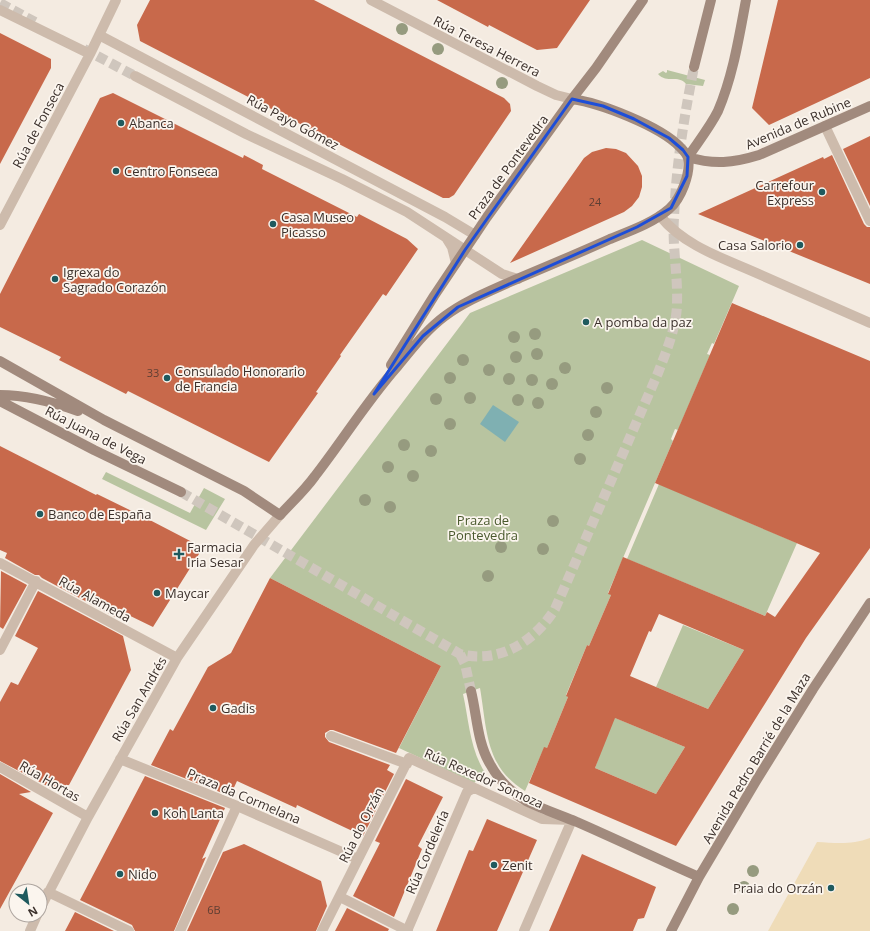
<svg xmlns="http://www.w3.org/2000/svg" width="870" height="931" font-family="'Open Sans',sans-serif">
<style>
.green{fill:#b8c4a0}
.sand{fill:#efdcb8}
.water{fill:#7fb0b2}
.building{fill:#c8694b;fill-rule:evenodd}
.lines{fill:none;stroke-linecap:round;stroke-linejoin:round}
.street-tunnel{stroke:#cfc6bd;stroke-width:10;stroke-dasharray:10 5;stroke-linecap:butt}
.secondary-tunnel{stroke:#cfc6bd;stroke-width:10;stroke-dasharray:10 5;stroke-linecap:butt}
.lane{stroke:#cdbbac;stroke-width:10}
.street{stroke:#cdbbac;stroke-width:10}
.secondary{stroke:#a18a7d;stroke-width:10}
.tree{fill:#969b7f}
.marked{fill:none;stroke:#1d4ed8;stroke-width:3;stroke-linejoin:round}
.poi-dot{fill:#1f5a5e;stroke:#fbf5ee;stroke-width:1.5}
.labels{text-anchor:middle;dominant-baseline:central;stroke-width:3.5;stroke-linejoin:round;paint-order:stroke}
.number-label{font-size:11px;fill:#5e3e33}
.street-label{font-size:13px;fill:#3b302b;stroke:#fbf5ee}
.poi-label{font-size:13px;fill:#3b302b;stroke:#fbf5ee;text-anchor:start}
.park-label{font-size:13px;fill:#4a5a2e;stroke:#fbf5ee}
</style>
<rect width="100%" height="100%" fill="#f4ebe1"/>
<!-- green -->
<path class="green" d="M667 70 705 80 703 86 686 84C678 74 667 84 658 74L663 71 666 73 667 72Z
M642 240 739 286 714 344 712 343 707 354 710 355 678 430 675 429 671 439 673 441 608 593 611 595 589 646 587 645 566 695 568 697 547 748H544L525 791C485 767 487 729 480 688L463 694C469 721 470 751 486 774L474 783 399 748 441 666 270 578 470 313Z
M106 472 190 513 204 488 225 499 206 530 102 479Z
M659 484 797 543 765 616 627 559Z
M683 625 744 650 708 709 656 687Z
M613 717 685 747 656 794 595 768Z"/>
<!-- sand -->
<path class="sand" d="M870 838V931H768L817 842C836 843 852 845 870 838Z"/>
<!-- water -->
<path class="water" d="M493 405 519 422 505 442 480 424Z"/>
<!-- building -->
<path class="building" d="M150 0H314L504 98 510 104 511 111 454 195 449 198H443L140 41 137 25Z
M437 0H590L557 48 537 50 489 25 488 27Z
M778 0H870V78L769 125 752 108Z
M0 33 51 59V68L0 164Z
M113 93 243 158 244 155 263 165 262 169 357 217 359 214 407 239 418 249 386 296 383 294 340 355 341 356 316 392 318 393 269 462 128 391 126 394 59 360 61 357 0 327V294L100 98Z
M870 136V206L843 149Z
M606 148 616 149 626 153 638 166 642 176V187L639 197 632 206 624 212 510 263 584 158 592 152Z
M832 155 864 224 867 227H870V284L698 214 823 157 824 159Z
M732 303 870 361V548L806 638 676 846 529 783 544 747 547 748 568 697 566 696 587 645 589 646 611 595 608 594 623 557 765 616 767 612 775 617 820 553 655 483ZM659 614 744 650 708 709 630 676 649 631 651 632ZM615 718 685 747 656 794 595 768Z
M0 446 96 495 97 494 144 517 196 544 199 554 153 627 116 609 119 619 42 578 39 575H35L5 558 7 553 0 550Z
M1 571 27 585 3 629 0 627Z
M270 578 441 666 396 753 333 730H330L325 733V737L329 742 390 765 387 770 394 774 363 836 297 805 296 808 237 781 230 796 151 765 170 729 173 731 208 667 231 653Z
M38 591 123 636 131 670 69 785 51 788 0 761V702L11 682 18 685 38 648 15 636Z
M0 774 31 792 19 794 53 813 0 909Z
M145 776 225 808 202 859 206 857 174 931H135L132 925 80 900Z
M406 779 443 797 418 846 422 849 394 917 353 896 380 843 375 841Z
M487 819 537 840 497 931H436L469 850 473 851Z
M244 844 321 881 327 906 316 931H187L223 852Z
M582 854 656 887 644 918 638 919 633 931H549Z
M347 908 389 929 388 931H335Z
M75 912 114 931H65Z"/>
<g class="lines">
<!-- street-tunnel -->
<path class="street-tunnel" d="M0 3 35 22
M84 49 135 76"/>
<!-- secondary-tunnel -->
<path class="secondary-tunnel" d="M181 492 460 654C499 664 534 642 555 609L658 373C666 352 677 326 677 303 678 275 672 246 674 218 676 166 684 117 694 67
M460 654 465 664 471 691"/>
<!-- lane -->
<path class="lane" d="M825 126 870 221"/>
<!-- street -->
<path class="street" d="M371 0 537 86 556 95 572 99
M0 10 90 54
M99 35 445 217 475 235
M135 76 246 134 342 179 407 212 502 274 518 279
M660 216C685 247 726 259 761 275 798 291 834 307 870 323
M0 225 90 54 116 0
M447 239 452 247 456 263
M0 563 177 658
M0 650 36 581
M331 736 407 764
M120 759 237 806 358 859
M0 767 88 817
M48 892 129 931
M340 897 408 931
M40 909 88 817 177 658 254 545 280 515
M30 931 37 915
M180 931 237 806
M322 931 409 758 542 819 572 820 524 931
M407 931 467 792 472 789H477"/>
<!-- secondary -->
<path class="secondary" d="M694 67 711 0
M688 157C714 165 733 163 759 155L870 106
M688 157C698 142 710 127 718 111 733 76 739 37 746 0
M0 361 104 420 244 491 280 515C292 502 305 490 315 476 343 440 367 401 397 367 412 349 426 330 445 316 465 301 488 292 510 282 543 268 577 254 610 239 630 231 653 223 669 209 681 199 691 173 688 158 687 154 683 150 680 147 660 126 600 103 572 99
M391 365 434 296 487 217 572 99 596 68 643 0
M0 395C27 395 53 402 78 411
M0 401 94 450 181 492
M471 691C477 715 477 742 490 764 498 779 511 792 526 801 542 809 560 815 577 822 618 840 658 859 699 877
M671 931 699 877 756 781 813 689 870 603"/>
</g>
<!-- trees -->
<g class="tree">
<circle cx="402" cy="29" r="6"/>
<circle cx="438" cy="49" r="6"/>
<circle cx="502" cy="83" r="6"/>
<circle cx="535" cy="334" r="6"/>
<circle cx="514" cy="337" r="6"/>
<circle cx="537" cy="354" r="6"/>
<circle cx="516" cy="357" r="6"/>
<circle cx="463" cy="360" r="6"/>
<circle cx="565" cy="368" r="6"/>
<circle cx="489" cy="370" r="6"/>
<circle cx="450" cy="378" r="6"/>
<circle cx="509" cy="379" r="6"/>
<circle cx="532" cy="380" r="6"/>
<circle cx="552" cy="384" r="6"/>
<circle cx="607" cy="388" r="6"/>
<circle cx="470" cy="398" r="6"/>
<circle cx="436" cy="399" r="6"/>
<circle cx="518" cy="400" r="6"/>
<circle cx="538" cy="403" r="6"/>
<circle cx="596" cy="412" r="6"/>
<circle cx="450" cy="424" r="6"/>
<circle cx="588" cy="435" r="6"/>
<circle cx="404" cy="445" r="6"/>
<circle cx="431" cy="451" r="6"/>
<circle cx="580" cy="459" r="6"/>
<circle cx="388" cy="467" r="6"/>
<circle cx="413" cy="476" r="6"/>
<circle cx="365" cy="500" r="6"/>
<circle cx="390" cy="507" r="6"/>
<circle cx="553" cy="521" r="6"/>
<circle cx="501" cy="547" r="6"/>
<circle cx="543" cy="549" r="6"/>
<circle cx="488" cy="576" r="6"/>
<circle cx="753" cy="871" r="6"/>
<circle cx="744" cy="887" r="6"/>
<circle cx="733" cy="909" r="6"/>
</g>
<!-- marked area -->
<path class="marked" d="M572 99 603 106 634 119 669 138 683 150 688 157 687 176 671 208 637 227 458 307 423 336 374 394 465 250Z"/>
<!-- markers -->
<g class="poi-dot">
<circle cx="121" cy="123" r="4"/>
<circle cx="116" cy="171" r="4"/>
<circle cx="822" cy="192" r="4"/>
<circle cx="273" cy="224" r="4"/>
<circle cx="800" cy="245" r="4"/>
<circle cx="55" cy="279" r="4"/>
<circle cx="586" cy="322" r="4"/>
<circle cx="167" cy="378" r="4"/>
<circle cx="40" cy="514" r="4"/>
<path d="M177 548h4v4h4v4h-4v4h-4v-4h-4v-4h4z"/>
<circle cx="157" cy="593" r="4"/>
<circle cx="213" cy="708" r="4"/>
<circle cx="155" cy="813" r="4"/>
<circle cx="494" cy="865" r="4"/>
<circle cx="120" cy="874" r="4"/>
<circle cx="831" cy="888" r="4"/>
</g>
<g class="labels">
<!-- number labels -->
<g class="number-label">
<text x="595" y="201">24</text>
<text x="153" y="372">33</text>
<text x="214" y="909">6B</text>
</g>
<!-- street labels -->
<g class="street-label">
<text transform="translate(487 46) rotate(27)">Rúa Teresa Herrera</text>
<text transform="translate(293 122) rotate(28)">Rúa Payo Gómez</text>
<text transform="translate(798 123) rotate(-23)">Avenida de Rubine</text>
<text transform="translate(38 125) rotate(-62)">Rúa de Fonseca</text>
<text transform="translate(508 167) rotate(-54)">Praza de Pontevedra</text>
<text transform="translate(96 435) rotate(27)">Rúa Juana de Vega</text>
<text transform="translate(95 599) rotate(29)">Rúa Alameda</text>
<text transform="translate(139 699) rotate(-60)">Rúa San Andrés</text>
<text transform="translate(756 758) rotate(-59)">Avenida Pedro Barrié de la Maza</text>
<text transform="translate(484 778) rotate(24)">Rúa Rexedor Somoza</text>
<text transform="translate(50 781) rotate(30)">Rúa Hortas</text>
<text transform="translate(244 796) rotate(23)">Praza da Cormelana</text>
<text transform="translate(361 825) rotate(-63)">Rúa do Orzán</text>
<text transform="translate(427 852) rotate(-67)">Rúa Cordelería</text>
</g>
<!-- poi labels -->
<g class="poi-label">
<text x="129" y="123">Abanca</text>
<text x="124" y="171">Centro Fonseca</text>
<text x="814" y="185" text-anchor="end">Carrefour<tspan x="814" dy="15">Express</tspan></text>
<text x="281" y="217">Casa Museo<tspan x="281" dy="15">Picasso</tspan></text>
<text x="792" y="245" text-anchor="end">Casa Salorio</text>
<text x="63" y="272">Igrexa do<tspan x="63" dy="15">Sagrado Corazón</tspan></text>
<text x="594" y="322">A pomba da paz</text>
<text x="175" y="371">Consulado Honorario<tspan x="175" dy="15">de Francia</tspan></text>
<text x="48" y="514">Banco de España</text>
<text x="187" y="547">Farmacia<tspan x="187" dy="15">Iria Sesar</tspan></text>
<text x="165" y="593">Maycar</text>
<text x="221" y="708">Gadis</text>
<text x="163" y="813">Koh Lanta</text>
<text x="502" y="865">Zenit</text>
<text x="128" y="874">Nido</text>
<text x="823" y="888" text-anchor="end">Praia do Orzán</text>
</g>
<!-- park labels -->
<g class="park-label">
<text x="483" y="520">Praza de<tspan x="483" dy="15">Pontevedra</tspan></text>
</g>
</g>
<!-- north arrow -->
<g transform="translate(28 903) rotate(150)"><circle r="19" fill="#fbf5ee" stroke="#aea6a0"/>
<path d="M0-3L7 15L0 10L-7 15Z" fill="#1f5a5e"/>
<text y="-6" font-size="11" font-weight="bold" text-anchor="middle" fill="#3b302b">N</text>
</g>
</svg>
